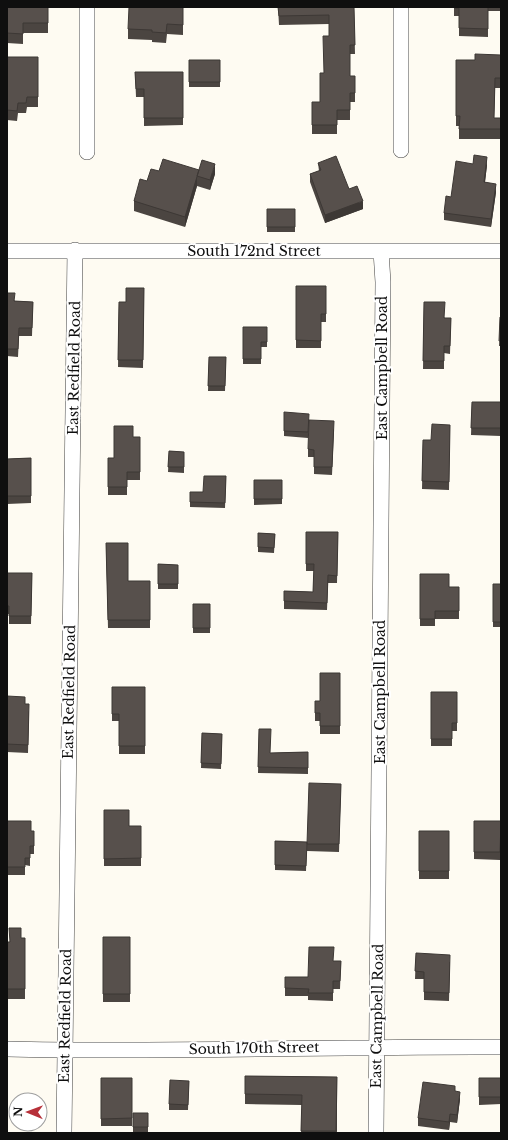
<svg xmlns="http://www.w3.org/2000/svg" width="508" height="1140" font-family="'Libre Baskerville',serif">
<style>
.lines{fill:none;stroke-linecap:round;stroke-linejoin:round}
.minor-casing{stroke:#424242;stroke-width:16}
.minor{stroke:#fff;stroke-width:15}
.wall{fill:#4b4541}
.shaded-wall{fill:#3d3835}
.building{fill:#57504c;stroke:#3d3835}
.labels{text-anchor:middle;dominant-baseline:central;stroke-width:4;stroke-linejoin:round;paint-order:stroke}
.street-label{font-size:14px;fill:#0f0f0f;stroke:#fff}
</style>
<rect width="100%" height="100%" fill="#fefbf2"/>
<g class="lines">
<!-- minor casing -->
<g class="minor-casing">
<path id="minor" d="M87 7V152
M401 150V7
M7 251H501
M7 1049C172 1053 336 1046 501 1047
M64 1133 75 250
M376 1133 383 282 381 251"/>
</g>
<!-- minor -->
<use href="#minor" class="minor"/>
</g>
<!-- wall -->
<path class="wall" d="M7 7H48V33H23V44L7 43Z
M183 7V35L167 34 166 43 152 42V40L128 39V29Z
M278 7H354L355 54H350V76H355V102H350V120H337V134H312V102H320L329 36V24L279 25Z
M454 7H501V11H488V37L459 36V16H454Z
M501 55V88H495L494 118H501V139H459V126H456V60H475Z
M7 57H38V107H27L26 113H18L17 121 7 120Z
M189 60H220V87H189Z
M135 72H183V125L144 126V97H136Z
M318 163 349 189 363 209 325 223 310 182V174L319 171Z
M473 164 487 165 485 182 496 192 491 227 444 220V213L451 197Z
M199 170 215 174 210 190 197 186 185 227 134 211V201L147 181 159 171Z
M267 209H295V232H267Z
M296 286H326V322H321V348H296Z
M144 288 143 368 118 367 119 302H126Z
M7 293 15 301 33 302 32 336H19L18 357 7 356Z
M424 302 445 318H451L450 354 444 353V369H423Z
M500 317H501V346H499Z
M243 327H267V347H261V364H243Z
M209 357H226L225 391H208Z
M472 402H501V436L471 435Z
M309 419 308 438 284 436V431Z
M450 425 449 490 422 489 423 440H431Z
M334 429 332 475 314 474V457H308V449Z
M133 437H140V480H127V495H108V458H114Z
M169 451 184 452V473L168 472Z
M31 458V503L7 504V459Z
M226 476 225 508 190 507V492H203Z
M254 480H282V504L254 505Z
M306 532H338L337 583H328L327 610 284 609V591L313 592 314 571H306Z
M258 533 275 534 274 553 258 552Z
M106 543 128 581H150V628H108Z
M158 564 178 565V589H158Z
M7 573H32L31 624H9V614H7Z
M420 574 449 587H459V619H435V626H420Z
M493 584H501V627H493Z
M193 604H210V633H193Z
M340 673V734H320V721H315V701H320Z
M112 687H145V754H119V721H112Z
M431 692H457V731H452V746H431Z
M7 696 25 704 29 712 28 753 7 752Z
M259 729 270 753 308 752V774L258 773Z
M202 733 222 734 221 769 201 768Z
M341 784 339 852 307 851V844Z
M104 810 129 826H141V866H104Z
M7 821 31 831H34V854H30V866L25 865V875H7Z
M474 821H501L500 860 474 859Z
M419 831H449V879H419Z
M275 841 307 842 306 871 275 870Z
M103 937H130V1002H103Z
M21 938H25V999H7V942H9Z
M416 953 450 962 449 1001 424 1000V979H415Z
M334 961H341L340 989H333V1001L308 1000V996H285V977H308Z
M245 1076 337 1077V1133H301L302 1105 245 1104Z
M101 1078H132V1126H101Z
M479 1078H501V1104L479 1105Z
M189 1081 188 1110H169V1104Z
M455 1091 460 1099 457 1123 450 1122 449 1130 418 1126V1118Z
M133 1113H148V1133H133Z"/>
<!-- shaded-wall -->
<path class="shaded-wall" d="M487 157V165L484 190V182Z
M215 164V174L210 190V180Z
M197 176V186L185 227V217Z
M496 184V192L491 227V219Z
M363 201V209L325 223V215Z
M460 1092V1099L457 1123V1115Z
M450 1114V1122L449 1130V1122Z"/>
<!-- building -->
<path class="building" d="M7 7H48V23H23V34L7 33Z
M129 7H183V25L167 24 166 33 152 32V30L128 29Z
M278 7H354L355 45H350V76H355V93H350V110H337V125H312V102H320V73H324L323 36H329V15L279 16Z
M454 7H488V29L459 28V8H454Z
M475 54 501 55V78H495L494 118H501V129H459L460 116H456V60H475Z
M7 57H38V97H27L26 103H18L17 111 7 110Z
M189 60H220V82H189Z
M135 72H183V118H144V89H136Z
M474 155 487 157 484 182 496 184 491 219 444 213 446 196 451 197 456 161 473 164Z
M336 156 349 189 357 186 363 201 325 215 310 174 321 170 318 163Z
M163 159 199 170 185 217 134 201 140 179 147 181 151 169 159 171Z
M202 160 215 164 210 180 197 176Z
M267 209H295V227H267Z
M296 286H326V314H321V341L296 340Z
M126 288H144L143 360H118L119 302H126Z
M7 293H15L14 301 33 302 32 328H19L18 349H7Z
M424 302H445L444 318H451L450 346H444V361H423Z
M500 317H501V341H499Z
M243 327H267V342H261V359H243Z
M209 357H226L225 386H208Z
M472 402H501V428H471Z
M284 412 309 414 308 432 284 431Z
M309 420 334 421 332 467H314V450L308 449Z
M432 424 450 425 449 482 422 481 423 440H431Z
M114 426H133V437H140V472H127V487H108V458H114Z
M169 451 184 452V467H168Z
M31 458V496H7V459Z
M204 476H226L225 503 190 502V492H203Z
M254 480H282V499H254Z
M306 532H338L337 576 328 575 327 603 284 601V591L313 592 314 564H306Z
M258 533 275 534 274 548 258 547Z
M106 543H128V581H150V620H108Z
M158 564 178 565V584H158Z
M7 573H32L31 616H9V606H7Z
M420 574H449V587H459V611H435V619H420Z
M493 584H501V622H493Z
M193 604H210V628H193Z
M320 673H340V726H320V713H315V701H320Z
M112 687H145V746H119V714H112Z
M431 692H457V723H452V739H431Z
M7 696 25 697V704H29L28 745 7 744Z
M259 729H271L270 753 308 752V768L258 767Z
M202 733 222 734 221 764 201 763Z
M309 783 341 784 339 844H307Z
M104 810H129V826H141V858L104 859Z
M7 821H31V831H34V846H30V858H25V867H7Z
M474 821H501L500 852H474Z
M419 831H449V871H419Z
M275 841 307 842 306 866 275 865Z
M9 928H21V938H25V989H7V942H10Z
M103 937H130V994H103Z
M309 947H334L333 961H341L340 981H333V993H308L309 989 285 988V977H308Z
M416 953 450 955 449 993 424 992V972L415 971Z
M245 1076 337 1077 336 1131H301L302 1095 245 1094Z
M101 1078H132V1118L101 1119Z
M479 1078H501V1097H479Z
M170 1080 189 1081 188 1105 169 1104Z
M423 1082 455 1086V1091L460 1092 457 1115 450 1114 449 1122 418 1118Z
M133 1113H148V1127H133Z"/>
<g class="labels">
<!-- street labels -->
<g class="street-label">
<text x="254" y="251">South 172nd Street</text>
<text transform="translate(74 368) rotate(-89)">East Redfield Road</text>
<text transform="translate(382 368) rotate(-90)">East Campbell Road</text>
<text transform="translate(69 692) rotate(-89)">East Redfield Road</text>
<text transform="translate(380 692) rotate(-90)">East Campbell Road</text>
<text transform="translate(65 1016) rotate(-89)">East Redfield Road</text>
<text transform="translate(377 1016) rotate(-89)">East Campbell Road</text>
<text transform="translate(254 1048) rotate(-1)">South 170th Street</text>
</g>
</g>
<!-- border -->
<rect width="508" height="1140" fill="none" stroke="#0f0f0f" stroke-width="16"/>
<!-- north arrow -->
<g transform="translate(28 1112) rotate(271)"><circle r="19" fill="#ffffff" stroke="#9f9f9f"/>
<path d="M0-3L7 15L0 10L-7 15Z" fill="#b73039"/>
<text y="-6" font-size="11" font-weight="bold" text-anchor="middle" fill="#0f0f0f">N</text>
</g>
</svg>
